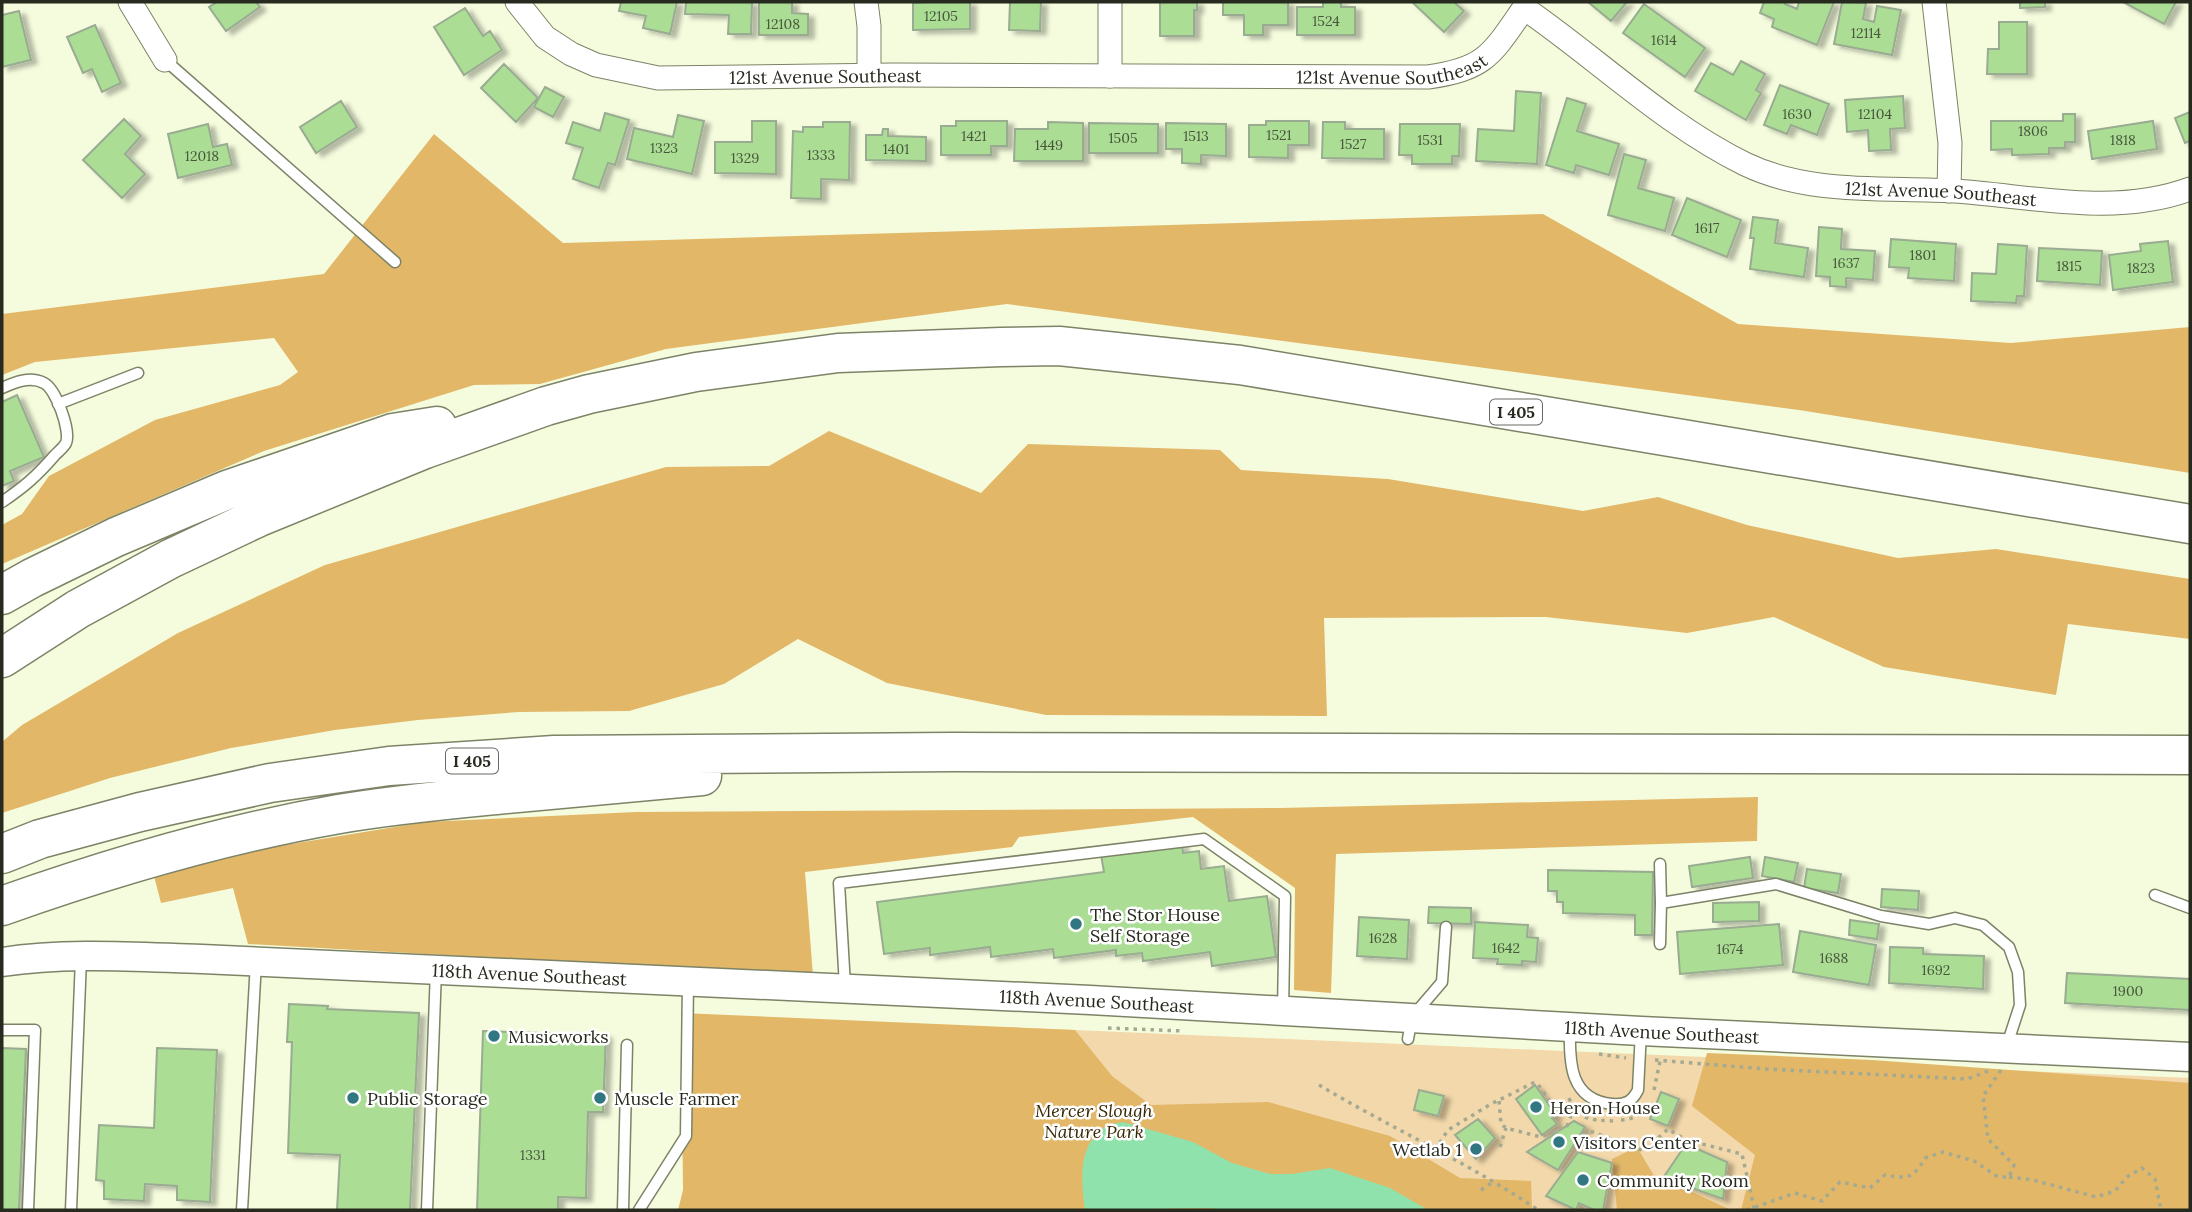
<svg xmlns="http://www.w3.org/2000/svg" width="2192" height="1212" font-family="Lora,serif">
<style>
.green{fill:#f2d8aa}
.forest{fill:#e2b768}
.water{fill:#90e2ac}
.building{fill:#abdd95;stroke:#99ab91;stroke-width:2;filter:url(#shadow)}
.lines{fill:none;stroke-linecap:round;stroke-linejoin:round}
.service-casing{stroke:#7c8367;stroke-width:13}
.minor-casing{stroke:#7c8367;stroke-width:25}
.tertiary-casing{stroke:#7c8367;stroke-width:31}
.motorway-casing{stroke:#7c8367;stroke-width:41}
.path{stroke:#a4a992;stroke-width:3.5;stroke-dasharray:3.5 5;stroke-linecap:butt}
.service{stroke:#fff;stroke-width:10}
.minor{stroke:#fff;stroke-width:23}
.tertiary{stroke:#fff;stroke-width:28}
.motorway{stroke:#fff;stroke-width:38}
.poi-dot{fill:#307782;stroke:#fff;stroke-width:2.5}
.labels{text-anchor:middle;dominant-baseline:central;stroke-width:5;stroke-linejoin:round;paint-order:stroke}
.number-label{font-size:14px;fill:#48573c}
.shield{fill:#fff;stroke:#686a62;stroke-width:2}
.shield-label{font-size:16px;font-weight:bold;fill:#272a1e}
.street-label{font-size:18px;fill:#272a1e;stroke:#fff}
.poi-label{font-size:18px;fill:#272a1e;stroke:#fff;text-anchor:start}
.park-label{font-size:18px;font-style:italic;fill:#382703;stroke:#fff}
</style>
<defs>
<filter id="shadow"><feDropShadow dx="6" dy="3.5" stdDeviation="2" flood-color="#0004"/></filter>
</defs>
<rect width="100%" height="100%" fill="#f5fcdd"/>
<!-- green -->
<path class="green" d="M1006 1027 2190 1078V1210H998Z"/>
<!-- forest -->
<path class="forest" d="M434 134 563 243 1543 214 1738 324 2011 343 2190 327V473L1799 410 1007 304 666 349 540 384 474 385 264 451 2 564V525L22 514 49 476 155 420 280 385 298 372 274 338 35 362 2 375V314L324 274Z
M829 431 981 493 1028 444 1220 450 1241 470 1388 479 1583 511 1658 497 1747 525 1898 558 1996 549 2190 579V639L2068 624 2056 695 1884 667 1774 617 1687 633 1546 617 1324 618 1327 716 1046 715 887 683 798 639 724 684 629 711 519 712 418 720 335 730 231 748 110 778 2 813V742L22 725 178 633 325 565 666 467 769 466Z
M1758 797 1757 841 1336 854 1331 993 1294 990 1295 888 1193 817 1019 837 1012 847 805 872 813 976 248 944 233 888 161 903 154 876 273 847 425 822 636 812 1280 808Z
M681 1013 1075 1030 1112 1076 1151 1105 1268 1102 1390 1136 1460 1178 1531 1181 1532 1210H678L683 1190Z
M1707 1053 1872 1060 2190 1083V1210H1741L1755 1155 1692 1106Z
M1637 1147 1653 1174 1731 1210H1617L1612 1159Z"/>
<!-- water -->
<path class="water" d="M1123 1122 1193 1142 1232 1163 1270 1174H1292L1330 1168 1390 1188 1428 1210H1224L1210 1208 1085 1210C1081 1182 1077 1143 1107 1126 1111 1124 1118 1123 1123 1122Z"/>
<!-- building -->
<path class="building" d="M217 2H256L260 7 226 31 209 7Z
M621 2H677L670 34 643 28 646 16 619 11Z
M686 2H752L751 34H728L729 15 685 14Z
M759 2H792V13L808 14V35H759Z
M929 2H970V29L913 30V3Z
M1010 2H1041L1040 31 1009 30Z
M1160 2H1197V10H1194V36H1160Z
M1223 2H1288V25H1263V35H1244V15H1223Z
M1323 2H1341V7H1355V35H1297V7H1323Z
M1412 2H1454L1464 11 1444 32Z
M1588 2H1627L1611 21Z
M1764 2H1786L1785 4 1797 9 1799 2H1834L1817 45 1772 27 1774 19 1760 13Z
M1842 2 1866 3 1863 19 1874 22 1877 6 1901 10 1892 55 1834 44Z
M2020 2H2045V7L2020 8Z
M2123 2H2176L2164 24Z
M1644 4 1705 48 1685 77 1623 33Z
M465 8 483 36 490 31 502 50 464 75 434 27Z
M19 11 31 60 2 67V15Z
M1999 22H2027V74H1987L1988 49H1999Z
M95 25 121 83 102 92 92 69 83 73 67 37Z
M1741 61 1765 74 1756 90 1761 93 1746 120 1695 91 1711 63 1733 75Z
M504 64 538 98 516 122 481 88Z
M1780 85 1829 104 1817 135 1791 125 1787 134 1764 125Z
M545 87 564 97 553 117 534 107Z
M1516 91 1541 93 1537 164 1476 161 1478 129 1514 131Z
M1903 96 1905 128 1890 129 1891 150 1869 151 1868 130 1847 132 1845 100Z
M1567 98 1586 104 1577 131 1619 144 1609 175 1576 165 1574 173 1546 165Z
M341 101 357 127 316 153 300 127Z
M2190 112V141L2185 143 2175 118Z
M605 113 629 120 615 165 608 163 599 188 573 179 583 148 566 143 573 122 600 131Z
M2063 114H2075V142H2065V148H2049V154L2012 155V149L1991 150V121H2063Z
M678 115 704 121 692 174 627 159 634 128 673 137Z
M124 119 141 136 125 154 145 174 122 198 83 160Z
M752 121H776V174L715 173V142H752Z
M956 121H1007V146H991V155H941V126H956Z
M1266 121H1309V145H1288V158L1249 157V125H1266Z
M2153 121 2157 149 2092 159 2088 131Z
M823 122H850L849 180 821 179V199L791 198 793 131 803 132V127H823Z
M1048 122 1083 123V161H1014L1015 129H1048Z
M1323 122H1345V129H1384V159L1322 158Z
M1089 123 1158 124V153H1089Z
M1166 123 1226 124V156L1201 155V164L1182 163V149H1166Z
M208 124 213 147 227 144 232 165 178 178 168 134Z
M1400 124H1460L1459 156H1452V164H1412V155H1399Z
M883 129H888V136L926 137V161L866 160V135H882Z
M1624 154 1646 160 1638 188 1674 198 1665 231 1608 215Z
M1687 198 1741 220 1727 257 1672 235Z
M1753 217 1778 220 1775 243 1808 248 1804 277 1750 269 1754 238H1750Z
M1819 227 1842 229 1841 249 1875 251 1873 280 1846 278V287L1830 286V277L1816 276Z
M1891 239 1956 244 1954 281 1908 278 1909 268 1889 267Z
M2168 241 2173 282 2113 290 2109 255 2141 251 2140 244Z
M1998 244 2027 246 2024 296H2017L2016 303 1971 301 1972 273 1996 274Z
M2039 248 2102 251 2100 285 2037 281Z
M17 395 44 457 10 471 14 481 2 486V402Z
M1182 844 1183 853 1199 851 1201 869 1224 866 1229 901 1267 896 1276 957 1212 966 1210 952 1143 961 1142 953 1116 956V950L1054 958 1053 949 991 957 990 947 930 955V948L884 954 877 902 1104 872 1101 855Z
M1750 857 1753 878 1692 887 1689 866Z
M1765 857 1798 863 1794 882 1762 876Z
M1807 869 1841 874 1838 893 1804 888Z
M1548 870 1653 872 1652 935H1635V915L1563 913V902H1557V891H1548Z
M1882 889 1919 891 1918 910 1881 907Z
M1759 902V921L1713 922V903Z
M1429 907 1471 908V924L1428 923Z
M1359 917 1409 920 1407 959 1357 956Z
M1850 920 1879 924 1877 939 1849 935Z
M1475 922 1528 925 1527 937 1538 938 1536 962 1522 961V965L1497 964 1498 959 1473 958Z
M1779 924 1783 965 1680 974 1677 932Z
M1800 931 1876 945 1869 985 1793 972Z
M1890 947 1923 948V954L1984 956 1983 989 1889 983Z
M2067 973 2190 979V1010L2065 1003Z
M289 1004 328 1006 327 1009 419 1013 410 1210H337L340 1155 288 1153 292 1042H287Z
M483 1031 606 1035 603 1112H588L586 1198 558 1197V1210H477Z
M2 1048 26 1049 19 1210H2Z
M157 1048 217 1050 210 1202 177 1200V1186L145 1184 144 1201 104 1199V1181L96 1180 99 1125 154 1128Z
M1535 1085 1556 1115 1552 1118 1557 1124 1542 1135 1516 1099Z
M1419 1090 1444 1096 1438 1116 1414 1110Z
M1661 1092 1679 1099 1668 1126 1650 1119Z
M1478 1119 1495 1138 1476 1159 1455 1135Z
M1574 1121 1585 1127 1558 1170 1527 1152Z
M1686 1144 1727 1162 1723 1199 1663 1178Z
M1578 1152 1612 1163 1603 1210H1594L1579 1203 1576 1210 1546 1196Z"/>
<g class="lines">
<!-- service casing -->
<g class="service-casing">
<path id="service" d="M165 60 395 262
M2 388C15 382 30 376 44 383 56 389 71 431 66 443 64 447 58 452 55 455 37 476 24 487 2 502
M58 404 138 373
M1660 864 1661 903 1776 884 1881 916 1929 924 1955 918 1983 925 2009 947 2018 972 2020 1005 2007 1045
M2155 895 2190 908
M1660 944 1661 903
M845 986 839 883 1204 839 1285 896 1283 1011
M1570 1029C1569 1063 1570 1100 1612 1104 1625 1105 1632 1102 1638 1090L1641 1031
M2 1030H35L28 1210
M1408 1039 1412 1017 1442 982 1446 927
M71 1210 81 958
M242 1210 256 962
M427 1210 436 970
M623 1210 627 1045
M639 1210 686 1136 688 982"/>
</g>
<!-- minor casing -->
<g class="minor-casing">
<g id="minor">
<path d="M130 2 165 60"/>
<path id="s1" d="M517 2 545 37 571 54 596 65 658 78 893 75 1428 77C1486 69 1492 54 1524 8 1598 59 1664 124 1745 164 1809 195 1885 187 1954 191 2032 196 2114 217 2190 189"/>
<path d="M866 2 869 26V75"/>
<path d="M1934 2 1950 143 1949 191"/>
<path d="M1110 76V2"/>
</g>
</g>
<!-- tertiary casing -->
<g class="tertiary-casing">
<g id="tertiary">
<path id="s2" d="M2 962C68 952 135 957 202 959L1090 1000 1641 1031 2190 1057"/>
</g>
</g>
<!-- motorway casing -->
<g class="motorway-casing">
<path id="motorway" d="M2 595 32 578 116 537 227 490 393 433 437 426
M2 658 78 609 170 559 259 517 425 449 546 406 589 394 696 372 838 353 1001 347 1059 346 1240 365 2190 524
M2 854 40 839 140 812 270 783 389 766 554 755 953 752 2190 755
M2 906C112 867 224 834 339 814 391 805 444 800 496 795 565 789 634 782 702 776"/>
</g>
<!-- path -->
<path class="path" d="M1108 1028 1183 1031
M1599 1054 1626 1058
M1655 1060 1766 1069 1967 1079 1988 1071
M1319 1085C1391 1128 1469 1163 1538 1210
M1654 1090 1660 1061
M1569 1098C1577 1120 1591 1120 1613 1121
M1499 1101 1501 1124 1506 1128 1541 1137 1567 1126 1573 1110
M1621 1120C1630 1120 1639 1116 1645 1109
M1582 1132H1593L1644 1151 1668 1129 1686 1140 1742 1154 1754 1208
M1500 1147 1506 1128
M1435 1150 1448 1130 1491 1104 1533 1083H1537L1555 1108
M2009 1177 2033 1180 2096 1197 2115 1191 2127 1177 2142 1168 2155 1179 2161 1210
M1481 1190 1493 1182
M1747 1210 1795 1193 1822 1201 1840 1182 1870 1188 1885 1175C1908 1179 1913 1179 1925 1158L1943 1152 1974 1161 1998 1177H2009L2014 1165 1988 1139 1983 1096 2001 1070"/>
<!-- service -->
<use href="#service" class="service"/>
<!-- minor -->
<use href="#minor" class="minor"/>
<!-- tertiary -->
<use href="#tertiary" class="tertiary"/>
<!-- motorway -->
<use href="#motorway" class="motorway"/>
</g>
<!-- markers -->
<g class="poi-dot">
<circle cx="1076" cy="924" r="7"/>
<circle cx="494" cy="1036" r="7"/>
<circle cx="353" cy="1098" r="7"/>
<circle cx="600" cy="1098" r="7"/>
<circle cx="1536" cy="1107" r="7"/>
<circle cx="1559" cy="1142" r="7"/>
<circle cx="1476" cy="1149" r="7"/>
<circle cx="1583" cy="1180" r="7"/>
</g>
<g class="labels">
<!-- number labels -->
<g class="number-label">
<text x="941" y="16">12105</text>
<text x="1326" y="21">1524</text>
<text x="783" y="24">12108</text>
<text x="1866" y="33">12114</text>
<text x="1664" y="40">1614</text>
<text x="1797" y="114">1630</text>
<text x="1875" y="114">12104</text>
<text x="2033" y="131">1806</text>
<text x="1279" y="135">1521</text>
<text x="974" y="136">1421</text>
<text x="1196" y="136">1513</text>
<text x="1123" y="138">1505</text>
<text x="1430" y="140">1531</text>
<text x="2123" y="140">1818</text>
<text x="1353" y="144">1527</text>
<text x="1049" y="145">1449</text>
<text x="664" y="148">1323</text>
<text x="896" y="149">1401</text>
<text x="821" y="155">1333</text>
<text x="202" y="156">12018</text>
<text x="745" y="158">1329</text>
<text x="1707" y="228">1617</text>
<text x="1923" y="255">1801</text>
<text x="1846" y="263">1637</text>
<text x="2069" y="266">1815</text>
<text x="2141" y="268">1823</text>
<text x="1383" y="938">1628</text>
<text x="1506" y="948">1642</text>
<text x="1730" y="949">1674</text>
<text x="1834" y="958">1688</text>
<text x="1936" y="970">1692</text>
<text x="2128" y="991">1900</text>
<text x="533" y="1155">1331</text>
</g>
<!-- shield labels -->
<g class="shield">
<rect x="1490" y="399.5" width="52" height="25" rx="5"/>
<rect x="446" y="748.5" width="52" height="25" rx="5"/>
</g>
<g class="shield-label">
<text x="1516" y="412">I 405</text>
<text x="472" y="761">I 405</text>
</g>
<!-- street labels -->
<g class="street-label">
<text stroke="none"><textPath href="#s1" startOffset="901">121st Avenue Southeast</textPath></text>
<text stroke="none"><textPath href="#s1" startOffset="334">121st Avenue Southeast</textPath></text>
<text stroke="none"><textPath href="#s1" startOffset="1531">121st Avenue Southeast</textPath></text>
<text stroke="none"><textPath href="#s2" startOffset="528">118th Avenue Southeast</textPath></text>
<text stroke="none"><textPath href="#s2" startOffset="1096">118th Avenue Southeast</textPath></text>
<text stroke="none"><textPath href="#s2" startOffset="1662">118th Avenue Southeast</textPath></text>
</g>
<!-- poi labels -->
<g class="poi-label">
<text x="1090" y="914">The Stor House<tspan x="1090" dy="21">Self Storage</tspan></text>
<text x="508" y="1036">Musicworks</text>
<text x="367" y="1098">Public Storage</text>
<text x="614" y="1098">Muscle Farmer</text>
<text x="1550" y="1107">Heron House</text>
<text x="1573" y="1142">Visitors Center</text>
<text x="1462" y="1149" text-anchor="end">Wetlab 1</text>
<text x="1597" y="1180">Community Room</text>
</g>
<!-- park labels -->
<g class="park-label">
<text x="1094" y="1110">Mercer Slough<tspan x="1094" dy="21">Nature Park</tspan></text>
</g>
</g>
<!-- border -->
<rect width="2192" height="1212" fill="none" stroke="#272a1e" stroke-width="7"/>
</svg>
